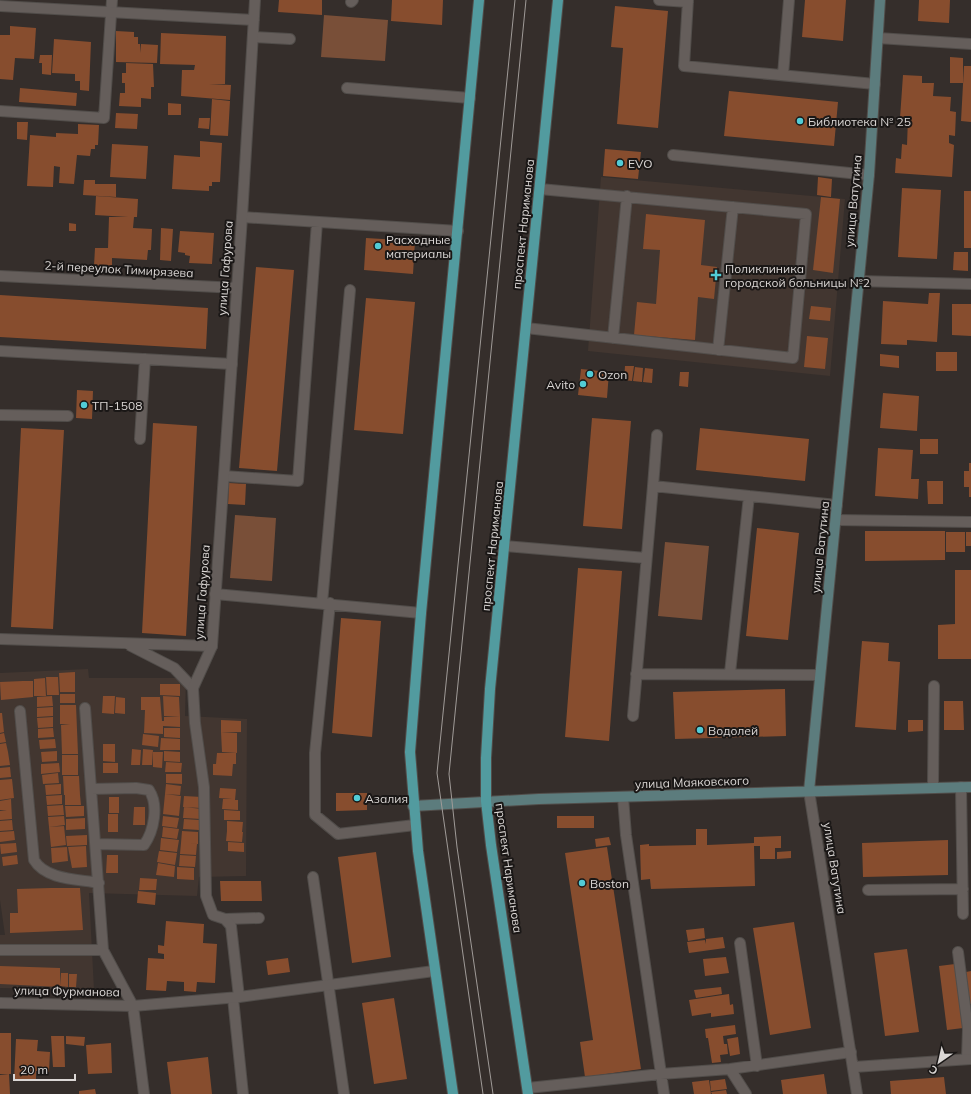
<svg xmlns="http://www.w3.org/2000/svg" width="971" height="1094" font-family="Mulish,sans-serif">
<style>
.built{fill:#423630}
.green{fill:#794f38}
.building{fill:#874d2e}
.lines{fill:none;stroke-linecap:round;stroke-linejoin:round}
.lane-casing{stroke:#514d4a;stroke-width:12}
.street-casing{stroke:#514d4a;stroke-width:12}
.secondary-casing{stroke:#514d4a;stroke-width:12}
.primary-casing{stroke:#514d4a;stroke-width:12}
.lane{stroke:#655e5b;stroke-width:10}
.street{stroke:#655e5b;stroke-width:10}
.secondary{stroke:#5c7c7d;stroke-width:10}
.primary{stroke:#529b9f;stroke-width:10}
.tram{stroke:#a09b98;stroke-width:1}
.poi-dot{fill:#52ccd6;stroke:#1a1716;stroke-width:1.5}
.labels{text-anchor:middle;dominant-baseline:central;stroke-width:4;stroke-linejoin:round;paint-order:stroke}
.poi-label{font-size:12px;fill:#dbd7d5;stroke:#1a1716;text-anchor:start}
.street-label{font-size:12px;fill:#dbd7d5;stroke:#1a1716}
</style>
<rect width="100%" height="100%" fill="#352e2b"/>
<!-- built -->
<path class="built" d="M601 177 845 199 830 376 588 351Z
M88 669 89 678H186L185 716 247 719 246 876 199 877 197 896 89 893 94 990 0 988V935H5L0 900V673Z"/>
<!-- green -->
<path class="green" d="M324 15 388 20 385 61 321 57Z
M235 515 276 518 272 581 230 578Z
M665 542 709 546 702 620 658 616Z"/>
<!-- building -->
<path class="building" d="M279 0H322V15L278 12Z
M392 0H443L442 25 391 21Z
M805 0H846L843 41 802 37Z
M919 0H950L949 23 918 21Z
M615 6 668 11 658 128 617 124 623 48 611 47Z
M10 26 36 28 34 59 15 58 13 80 0 79V35H10Z
M116 31 134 32V37H138V44H140V53L141 44 158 45 157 63 116 62Z
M161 33 226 36 225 84H209L231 85 230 100 181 96 182 70H194L195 65 160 64Z
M54 39 91 42 89 91 80 90V81H75V74L52 73Z
M40 55H52L51 75 42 74V63H39Z
M950 57 963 58V83H950Z
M126 63 153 64 154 87H151V99L141 98V107L119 106 120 93H125V83H122V73H126Z
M964 66H971V122L961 121Z
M903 75 922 76V83H934L933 96 951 97 950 111 956 112 955 136 949 135V143L954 145 952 177 895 173 896 158 901 159 902 144 907 145 908 118H900Z
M20 88 77 93 76 106 19 102Z
M729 91 838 102 834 146 724 136Z
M212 99 230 101 228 136 210 135Z
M168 103 181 104V115H168Z
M116 113 138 114 137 129 115 128Z
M199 118H210L209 129 198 128Z
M17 122H28L27 140 17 139Z
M78 124 99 125 98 145H95V149H91L90 156 77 155 74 184 59 183 60 167 54 166 53 187 27 186 30 135 56 137V133L78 134Z
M200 141 222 143 220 182H212V186H209V191L172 189 174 155 200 157Z
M112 144 148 146 146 179 110 177Z
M605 149 641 152 638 179 603 176Z
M818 177 832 179 831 197 817 195Z
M84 180H95V184H116V197L83 195Z
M902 188 941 190 937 259 898 257Z
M964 191H971V248H964Z
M96 196 138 199 137 217H134L133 228 152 229 151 250H148L147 260 112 258V266H94L95 248H108L109 217H128L95 215Z
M821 197 840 199 833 273 813 270Z
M646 214 705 220 701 265 717 267 714 299 698 297 695 340 634 335 637 302 656 304 660 250 643 249Z
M69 223 76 224V231H69Z
M161 228 173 229 171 261 160 260Z
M180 231 214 233 212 264 189 263 190 256 185 255V253L178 252Z
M366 238 415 241 413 274 364 270Z
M954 252H968V271L953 270Z
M256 267 294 270 277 471 239 468Z
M929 293H940L937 342 907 340V345L881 344 883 301 928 304Z
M0 295 208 308 206 349 0 337Z
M366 298 415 302 403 434 354 430Z
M952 304H971V336L952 335Z
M811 306 831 308 830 321 809 319Z
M807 336 828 338 825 369 804 367Z
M936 352H957V371H936Z
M880 354 899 356V368L880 366Z
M625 366H634L632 381 624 380Z
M635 367 643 368 642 382 633 381Z
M645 368 653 369 652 383 643 382Z
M581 369 609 372 607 398 578 395Z
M680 372H689L688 387 679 386Z
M77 390 93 391 92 419 76 418Z
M883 393 919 396 917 431 880 428Z
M592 418 631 421 622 529 583 526Z
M153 423 197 426 186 636 142 633Z
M21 428 64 430 53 629 11 627Z
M700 428 809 439 805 481 696 470Z
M920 439H938V454H920Z
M878 448 913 450 911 479H919L918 499 875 496Z
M969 463H971V497H969V487H964V471H969Z
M927 481H943V504H928Z
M229 483 246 484 245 505 228 504Z
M757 528 799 533 788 640 746 636Z
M865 531H945V560L865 561Z
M946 532H965V552H946Z
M966 532H971V546H966Z
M578 568 622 571 609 741 565 737Z
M955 570H971V659H938V625L955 624Z
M341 618 381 621 372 737 332 733Z
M862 641 889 643 888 661 900 662 896 730 855 727Z
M75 672V692H60L59 673Z
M46 677H58L59 695H47Z
M45 678 46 696H34V679Z
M23 681H33V697L1 700 0 682Z
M160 684H180V696L160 695Z
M785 689 786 736 675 739 673 692Z
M60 694H75V703H60Z
M52 696 53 706 37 707V697Z
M103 696H115L114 714 102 713Z
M163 696 179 697 180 717 164 716Z
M116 697 125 698V714L115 713Z
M141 697H160L162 721H164V717H180V727L163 726V734L144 733 145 710H141Z
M944 701H963L964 730H944Z
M60 705H76L78 754H62L61 725 70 724H60Z
M53 707V716L37 717V708Z
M0 713H2L4 732 0 733Z
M53 717V727L38 728 37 718Z
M221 720 241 721V732H221Z
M908 720H923V731L908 732Z
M53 728 54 737 38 738V729Z
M164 728H180V738L164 737Z
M221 732 237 733V753L222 752Z
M4 733 6 742 0 743V734Z
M143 734 159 736 158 747 142 745Z
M161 738 180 739V750H160Z
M55 739 56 748 40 749 39 740Z
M6 743 8 752 0 753V744Z
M103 744H115V762L103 761Z
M132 749 141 750 140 765H131Z
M143 749 153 750 152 765H142Z
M57 751V761L42 762 41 752Z
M164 751 180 752V762L164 761Z
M8 752 10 765 0 766V753Z
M153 752H163L162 768 153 767Z
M217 753H236V764H233L232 776 213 775V764H216Z
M62 755H78V765H62Z
M166 762 182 763 181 772H165Z
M59 763 60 772 41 774V764Z
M103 763H118V773H103Z
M62 765H78V775H62Z
M10 767 11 777 0 778V768Z
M58 773 59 783 43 784 42 775Z
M166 774H182V784L166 783Z
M63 776H79L80 795H64Z
M12 779 14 798 0 800V780Z
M61 784V794L46 795 45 785Z
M166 784 181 786 180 795 165 794Z
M220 788 236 789 235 800H238V810L222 809 223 799H232L219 798Z
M336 793H367V810L336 811Z
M165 794 181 796 179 816 163 814Z
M62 795V804L47 805 46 796Z
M65 795H80L81 805H65Z
M184 796 202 797 201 808 183 807Z
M109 797H119V813H109Z
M11 799 12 819 0 820V811L7 810H0V801Z
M63 805 64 815 48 816 47 806Z
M65 806H84V816L66 817Z
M134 807H145V825H133Z
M184 807 202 809 201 819 183 818Z
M224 810 240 811V820H224Z
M108 814H118V832H108Z
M64 816 65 825 49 827 48 817Z
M163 816 179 818 177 828 162 826Z
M557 816H594V828H557Z
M85 818V829L66 830V819Z
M184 819 200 820 199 830 183 829Z
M12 820 13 830 0 831V821Z
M227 821 243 822 242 832 227 831Z
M64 826 66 845 51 847 49 827Z
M163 827 179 829 177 839 162 837Z
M696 829H707V845L754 843V837L781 836V848H775V859H760V846H754L755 886 651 889 650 879 641 880 640 845 649 844V846L696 845Z
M14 831 15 840 0 842V832Z
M182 831 198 832V844L181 843Z
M227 831 243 832 242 842 226 841Z
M87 835V845L67 846 66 836Z
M609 837 611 845 596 847 595 839Z
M161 838 179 840 177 852 160 850Z
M948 840V875L863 877 862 843Z
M228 842 244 843V852L228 851Z
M16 843 17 852 1 854 0 844Z
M181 843 197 844 196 855 180 854Z
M86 846 87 867 72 868 68 847Z
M67 847 68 861 52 863 51 848Z
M607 847 641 1069 585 1077 580 1042 593 1040 565 853Z
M159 851 177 853 175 865 157 862Z
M791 851V858L777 859V852Z
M376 852 391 957 352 963 338 857Z
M17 855 18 864 3 866 2 857Z
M107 855H118V873H106Z
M180 855 196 856 195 867 179 866Z
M158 863 175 866 174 877 156 875Z
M177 867 194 868V880L177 879Z
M140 878 157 879 156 890H139Z
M220 881H261L262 901H221Z
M51 888H80L83 930 10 933V913H18L17 889Z
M138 891 156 893 155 905 137 903Z
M166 921 204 924 203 943 217 944 215 983 197 982 196 992 184 991V982L167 981 166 991 146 990 148 958 164 959V954L158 953V945L164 946Z
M794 922 811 1028 770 1035 753 928Z
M704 928 705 938 688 941 686 930Z
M723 937 725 948 689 953 687 942 705 940 706 944V939Z
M907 949 919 1032 885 1036 874 953Z
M726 957 729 973 705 976 703 959Z
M288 958 290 972 268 975 266 961Z
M955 964 963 1028 947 1030 939 966Z
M0 966 60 968V987L0 984Z
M971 971V1004H970L966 972Z
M61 973H68V987L60 986Z
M69 974H77L76 987H69Z
M721 987 722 994 696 998 694 990Z
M729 994 730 1005 733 1004 734 1014 711 1017V1013L692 1016 689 1000Z
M394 998 407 1079 374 1084 362 1003Z
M735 1025 736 1034 723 1036 724 1044H727L728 1054 720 1055 721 1062 712 1063 708 1038H706L705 1029Z
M0 1033H11V1074H0Z
M51 1036H64L65 1067H53Z
M66 1036 85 1037 84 1046 66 1044Z
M738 1037 740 1054 730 1056 727 1039Z
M16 1039 38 1040 37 1051 50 1052 49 1072 36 1071V1081L14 1080Z
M111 1043 112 1073 88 1074 86 1045Z
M208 1057 212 1094H171L167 1062Z
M9 1074 10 1094H0V1075Z
M824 1074 827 1094H783L781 1080Z
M944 1077 946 1094H891L890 1081Z
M725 1079 727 1089 711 1091 710 1081Z
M709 1080 711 1094H694L692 1082Z
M95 1089 96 1094H79V1091Z
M726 1090 727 1094H712L711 1092Z"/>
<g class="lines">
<!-- lane casing -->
<g class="lane-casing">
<path id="lane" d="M659 0 688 2
M688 0 684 66 875 84
M351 2 353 0
M253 37 290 39
M783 75 789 0
M347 88 470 98
M0 111 104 118 112 0
M673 155 869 175
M242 217 458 231
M526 328 793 358 806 214 540 189
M613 338 627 196
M718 350 733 207
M0 351 232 364
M0 415 68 416
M657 435 653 486 749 496
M140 439 145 359
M224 476 298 481 317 222
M505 546 646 558
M215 594 421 613
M322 603 350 290
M330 603 315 753V815L338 834 415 825
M0 639 212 646
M129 645 174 668 193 688
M730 673 749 496 837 505
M636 674 820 675
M85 708 103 950
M20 711 34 860C46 880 78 879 99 883
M633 716 653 486
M933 787 934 686
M961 787 963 914
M91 789 136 788 149 790C159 805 154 831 144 845L96 844
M623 797 626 835 664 1094
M313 877 344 1094
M868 890 963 889
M225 919 259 918
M740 943 757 1066
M0 950H103L133 1006
M958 952 968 1029 967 1059
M233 998 243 1094
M730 1069 746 1094
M528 1088 661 1074 730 1069 851 1052"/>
</g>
<!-- street casing -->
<g class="street-casing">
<path id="street" d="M0 6 254 20
M878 38 971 44
M0 276 237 288
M859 281 971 284
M836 520 971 522
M809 791 857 1094
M239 997 434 971
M0 1003 133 1006
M854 1067 971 1059
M144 1094 133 1006 239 997 231 926 225 919 213 915 206 896 204 787 195 723 193 688 212 646 242 217 255 0"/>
</g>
<!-- secondary casing -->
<g class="secondary-casing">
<path id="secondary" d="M809 791 869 175 880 0
M413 806 539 799 971 787"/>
</g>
<!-- primary casing -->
<g class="primary-casing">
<path id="primary" d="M453 1094 418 851 410 752 421 613 479 0
M528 1094 491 845 486 801V758L490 689 558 0"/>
</g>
<!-- lane -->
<use href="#lane" class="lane"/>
<!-- street -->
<use href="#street" class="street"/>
<!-- secondary -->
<use href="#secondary" class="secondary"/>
<!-- primary -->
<use href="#primary" class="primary"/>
<!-- tram -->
<path class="tram" d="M483 1094 437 773 515 0
M493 1094 457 847 449 774 526 0"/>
</g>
<!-- markers -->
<g class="poi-dot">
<circle cx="800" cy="121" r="4"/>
<circle cx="620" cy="163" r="4"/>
<circle cx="378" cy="246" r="4"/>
<path d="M714 269h4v4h4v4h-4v4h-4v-4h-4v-4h4z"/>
<circle cx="590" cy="374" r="4"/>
<circle cx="583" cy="384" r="4"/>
<circle cx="84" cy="405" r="4"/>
<circle cx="700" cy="730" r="4"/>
<circle cx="357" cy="798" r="4"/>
<circle cx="582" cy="883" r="4"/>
</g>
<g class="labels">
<!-- poi labels -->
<g class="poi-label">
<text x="808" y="121">Библиотека № 25</text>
<text x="628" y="163">EVO</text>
<text x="386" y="239">Расходные<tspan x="386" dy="14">материалы</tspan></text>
<text x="725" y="268">Поликлиника<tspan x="725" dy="14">городской больницы №2</tspan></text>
<text x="598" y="374">Ozon</text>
<text x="575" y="384" text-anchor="end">Avito</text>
<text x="92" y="405">ТП-1508</text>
<text x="708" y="730">Водолей</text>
<text x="365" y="798">Азалия</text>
<text x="590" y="883">Boston</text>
</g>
<!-- street labels -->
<g class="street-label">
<text transform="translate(853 201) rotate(-85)">улица Ватутина</text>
<text transform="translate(523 224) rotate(-84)">проспект Нариманова</text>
<text transform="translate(225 268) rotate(-86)">улица Гафурова</text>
<text transform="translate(119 269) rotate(3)">2-й переулок Тимирязева</text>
<text transform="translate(492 546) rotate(-84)">проспект Нариманова</text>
<text transform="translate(820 547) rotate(-84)">улица Ватутина</text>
<text transform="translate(202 592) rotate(-86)">улица Гафурова</text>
<text transform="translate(692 782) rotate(-2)">улица Маяковского</text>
<text transform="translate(509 868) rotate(82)">проспект Нариманова</text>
<text transform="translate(835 868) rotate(81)">улица Ватутина</text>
<text transform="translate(67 991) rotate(1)">улица Фурманова</text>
</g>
</g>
<!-- north arrow -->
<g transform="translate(939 1062) rotate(214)" stroke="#1a1716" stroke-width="3" paint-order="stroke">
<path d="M0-3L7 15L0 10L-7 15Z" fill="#dbd7d5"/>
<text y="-6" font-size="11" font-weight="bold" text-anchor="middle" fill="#dbd7d5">С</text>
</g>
<!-- scale -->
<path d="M14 1074v6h61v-6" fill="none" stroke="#dbd7d5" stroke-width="2"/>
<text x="20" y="1074" font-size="12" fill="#dbd7d5" stroke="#1a1716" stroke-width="3" paint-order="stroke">20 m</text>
</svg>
